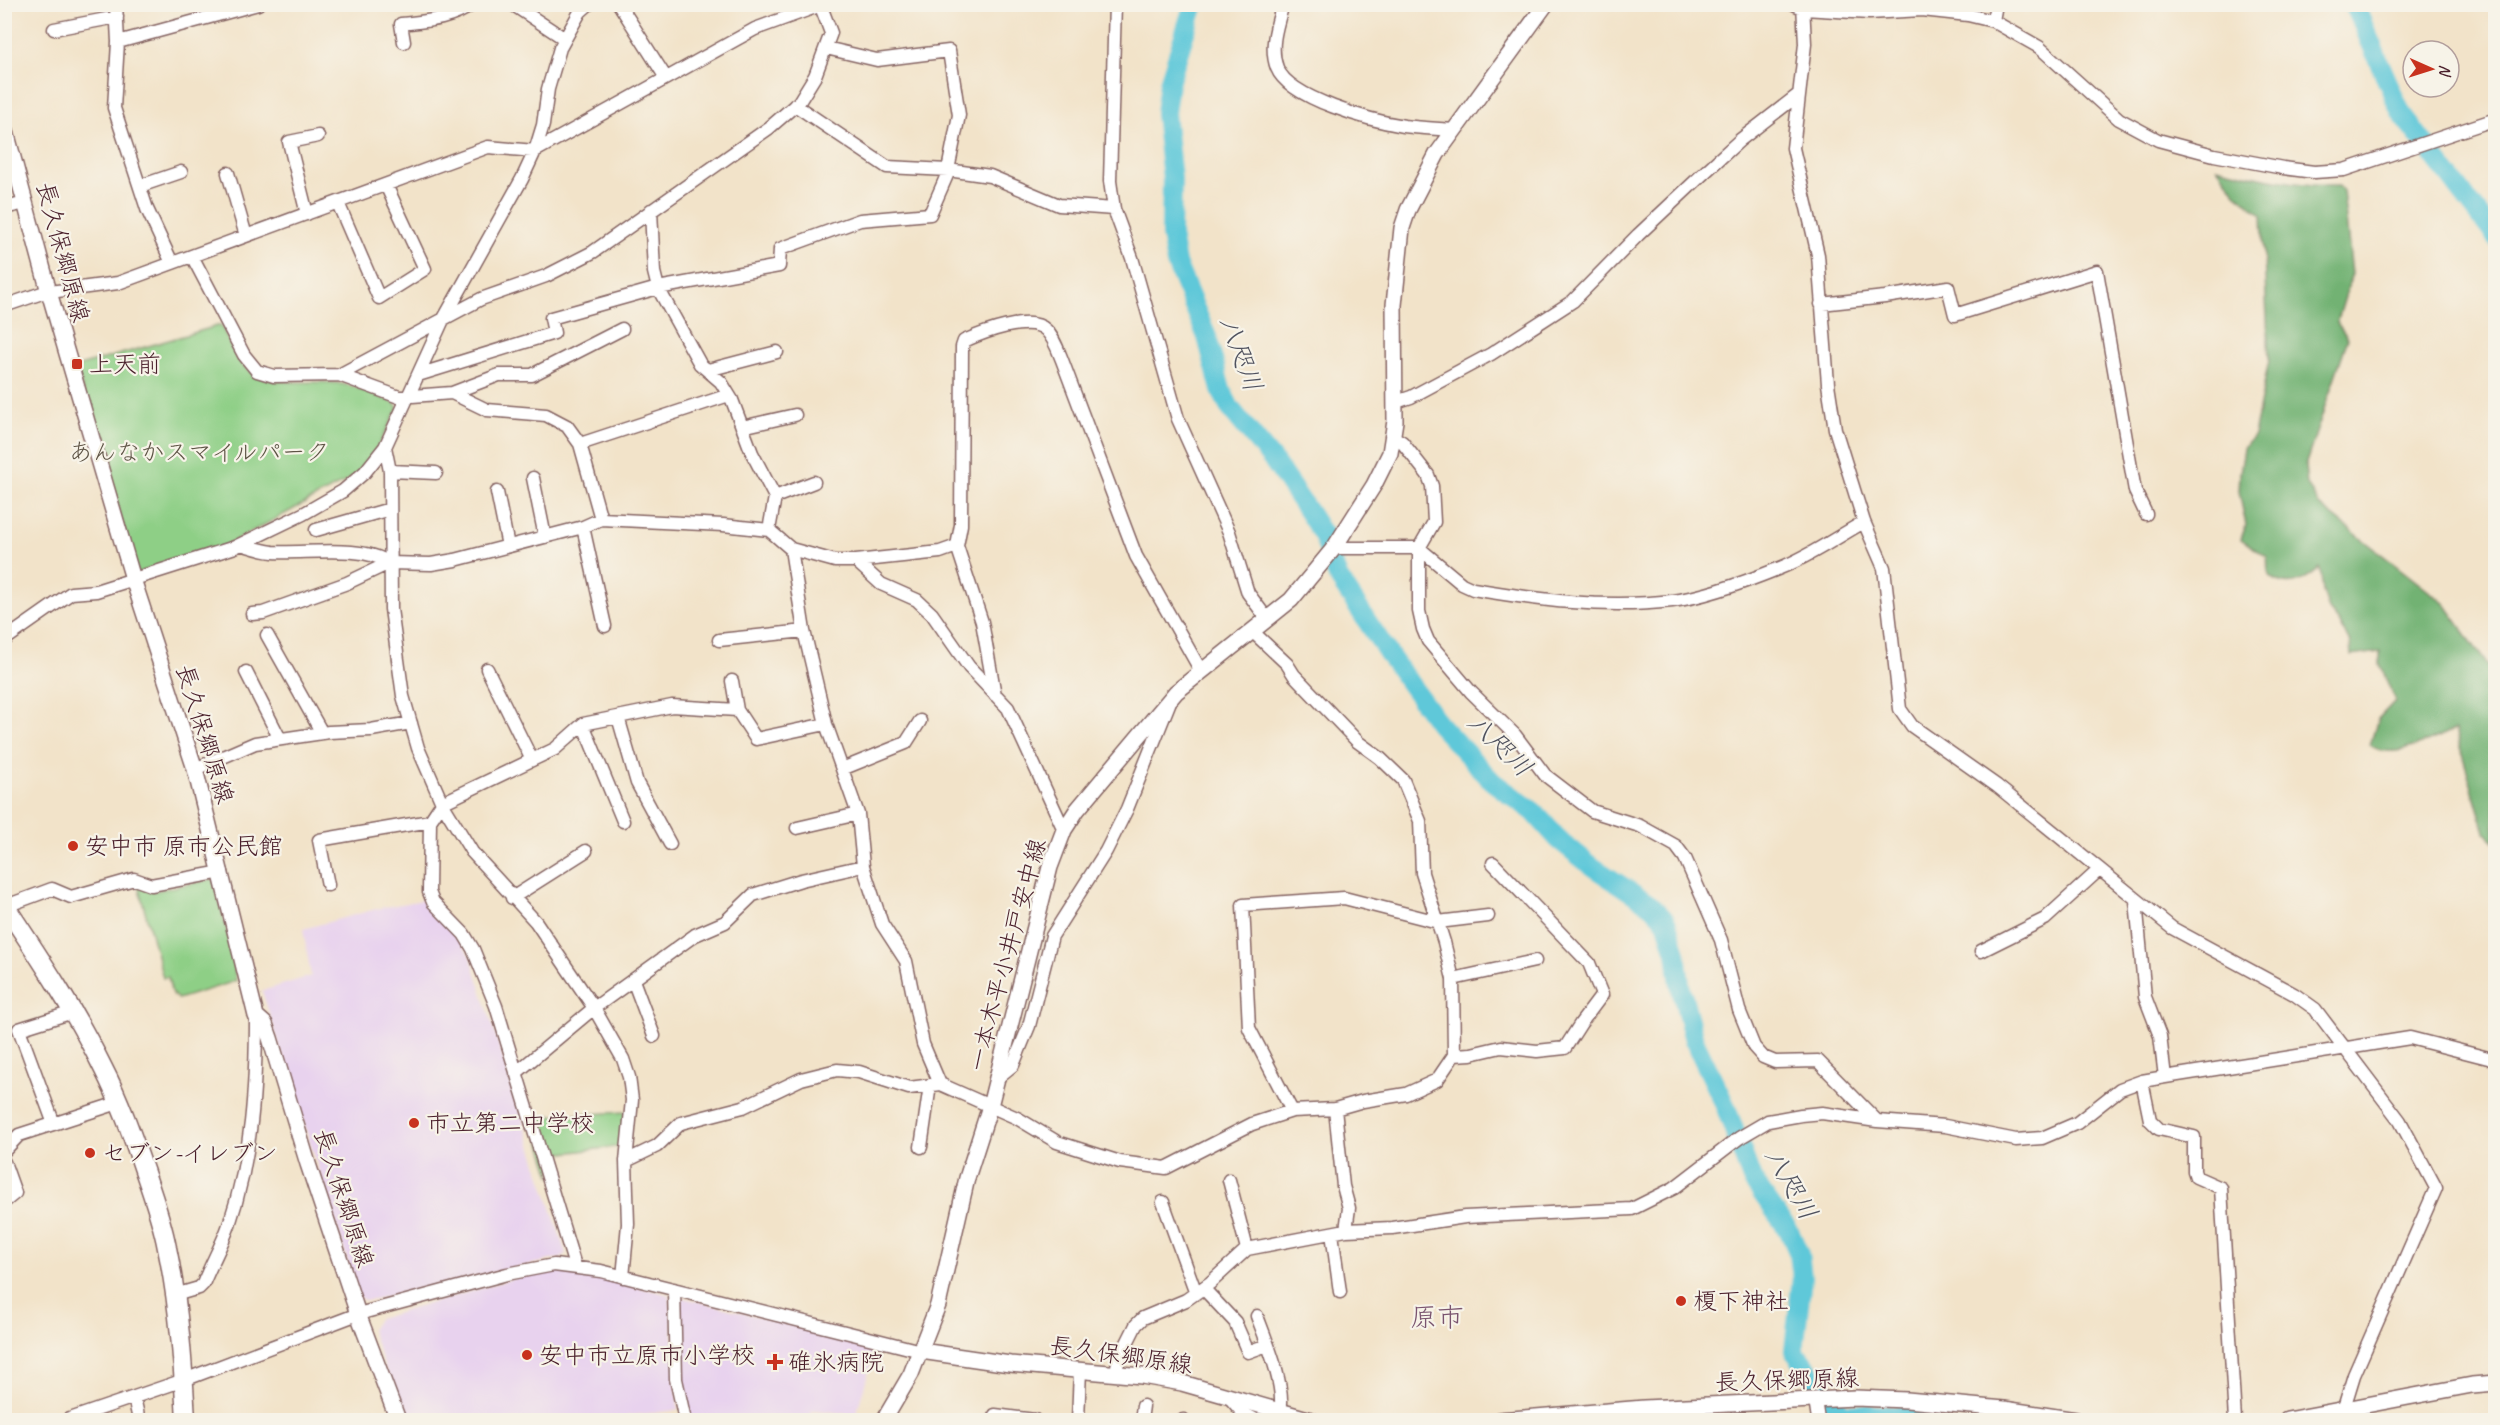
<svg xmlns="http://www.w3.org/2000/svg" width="2500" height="1425" font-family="Caveat,'Klee One',sans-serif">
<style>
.built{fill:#e8d2ee}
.green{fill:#8ecf86;stroke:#6c7758;stroke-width:1.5}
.forest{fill:#72b273;stroke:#5e684f;stroke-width:1.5}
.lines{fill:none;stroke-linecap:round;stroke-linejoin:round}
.river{stroke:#5ec8d9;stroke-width:20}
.minor-casing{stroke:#856462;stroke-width:15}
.major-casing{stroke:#856462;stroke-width:18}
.highway-casing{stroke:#856462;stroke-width:21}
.minor{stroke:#fff;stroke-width:12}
.major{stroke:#fff;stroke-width:15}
.highway{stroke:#fff;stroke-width:18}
.poi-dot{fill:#c8321e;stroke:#f7f3e8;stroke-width:2}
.labels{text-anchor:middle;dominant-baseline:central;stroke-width:4.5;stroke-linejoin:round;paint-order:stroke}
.street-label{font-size:24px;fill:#4a1f2b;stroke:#f7f3e8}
.poi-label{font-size:24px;fill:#4a1f2b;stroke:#f7f3e8;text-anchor:start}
.park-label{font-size:24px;fill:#5e5446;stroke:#f7f3e8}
.water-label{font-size:26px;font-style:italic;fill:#50525f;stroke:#f7f3e8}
.quarter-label{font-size:27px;fill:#7a546f;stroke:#f7f3e8}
</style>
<rect width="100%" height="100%" fill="#f7f3e8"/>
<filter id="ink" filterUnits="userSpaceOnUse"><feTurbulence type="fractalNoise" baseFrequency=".0167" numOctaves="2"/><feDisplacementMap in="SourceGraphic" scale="12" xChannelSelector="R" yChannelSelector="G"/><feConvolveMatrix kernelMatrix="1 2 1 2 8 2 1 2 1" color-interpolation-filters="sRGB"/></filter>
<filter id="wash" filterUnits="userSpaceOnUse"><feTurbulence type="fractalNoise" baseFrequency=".008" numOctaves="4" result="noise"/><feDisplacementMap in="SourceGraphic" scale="24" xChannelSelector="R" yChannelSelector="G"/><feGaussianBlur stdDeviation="1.35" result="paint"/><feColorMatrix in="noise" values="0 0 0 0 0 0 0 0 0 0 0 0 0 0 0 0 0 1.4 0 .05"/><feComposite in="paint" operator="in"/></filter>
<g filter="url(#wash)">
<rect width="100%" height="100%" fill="#f2e3c9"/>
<!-- built -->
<path class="built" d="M428 899 434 912 457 935 471 958 566 1254 560 1258 366 1301 359 1297 262 991 311 976 303 929 380 908Z
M554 1269 599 1277 670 1295 678 1410 627 1416 626 1420H404L371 1330 378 1319 508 1280Z
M677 1296 876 1346 856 1415 816 1410 811 1412 814 1420H688L683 1399Z"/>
<!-- green -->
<path class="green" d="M221 325C228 339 234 359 247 369 273 390 311 378 342 384 360 387 377 396 395 403L398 408 370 462 352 478 217 550 137 573 76 367Z
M213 879 231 945 236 981 178 999 172 994 168 977 163 978 138 885 154 891Z
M626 1112 623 1146 555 1154 551 1176 533 1117Z"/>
<!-- forest -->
<path class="forest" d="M2217 167C2257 177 2298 186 2339 186L2343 191 2352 274 2337 323 2348 338 2305 466 2307 484 2319 505 2445 604 2495 676V842L2485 832 2455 730C2432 738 2393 763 2370 745L2378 719 2395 701 2380 664V652L2351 656 2350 643 2339 622 2329 610 2323 592 2320 568C2308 577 2295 589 2278 581 2273 579 2269 576 2268 571 2267 567 2268 561 2267 557L2241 539 2246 525 2239 492 2240 473 2244 448 2254 435 2269 360 2262 215 2236 193Z"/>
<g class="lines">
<!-- river -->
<path class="river" d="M1194 4 1169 83 1165 113 1172 179 1171 235 1176 263 1207 337 1221 390 1230 408 1275 463 1307 510 1323 535 1338 577 1392 659 1438 723 1493 782 1534 812 1559 840 1593 867 1652 906 1666 921 1676 953 1680 985 1694 1040 1725 1105 1752 1179 1789 1231 1799 1254 1802 1277 1794 1351 1842 1413 1913 1417 1917 1420
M2354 4 2401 113 2496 237"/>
</g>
</g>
<g filter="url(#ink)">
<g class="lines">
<!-- minor casing -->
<g class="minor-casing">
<path id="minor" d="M116 4 118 42 114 108 147 209 172 263
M512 4 565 39
M619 4 666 78
M1115 4 1110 181 1114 209 1132 258 1178 419 1229 532 1248 593 1268 620
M1283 4C1277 25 1269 47 1277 68 1289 99 1373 121 1404 126 1421 128 1438 129 1455 130
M1794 4 1804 9 1869 13 1922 10 1968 15 1993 21 2039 47 2119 119 2158 140 2214 155 2283 168 2314 172 2344 170 2496 119
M1803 4 1805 44 1793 148 1818 255 1828 384 1835 429 1864 522 1884 568 1900 709 1912 726 1997 786 2172 928 2294 994 2315 1009 2400 1121 2436 1188 2354 1375 2343 1411
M1993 21 1996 4
M54 29 117 17
M118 42 258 4
M404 42 401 24C427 21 451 20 473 4
M795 105 887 167 948 170 990 176 1059 205 1114 209
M228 173 246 236
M140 186 181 172
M338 203 379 298 425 269 386 185
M4 208 26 203
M651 210 654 272 658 288 700 364 721 382 732 400 752 453 775 497 769 530
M307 214 289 142 318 136
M192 256 244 355 257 371 274 376 339 375 399 397 452 393 487 410 546 415 567 426 580 444 601 519
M1821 304 1885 297 1948 287 1955 315 2097 271 2135 491 2146 514
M4 306 42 293 118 283 488 147 535 151 755 29 821 5
M708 370 777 352
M339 375 481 299 546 276 593 252 769 128 799 102 815 76 831 33 820 4
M418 375 554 333 551 318 658 288 779 266 780 249 860 220 930 214 947 175 959 115 949 51 877 60 826 48
M452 393 499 375H532L622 329
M1396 402 1411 397 1491 354 1573 301 1638 235 1704 173 1740 140 1798 95
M742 427 795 415
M1393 437 1402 442 1428 475 1432 486 1434 522 1419 548V611L1423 629 1428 641 1471 692 1515 735 1545 775 1592 811 1640 826 1676 846 1685 858 1721 940 1739 1010 1754 1047 1763 1057 1775 1062 1818 1061 1877 1121
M580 444 729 395
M385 447 390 471 391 609 403 696 418 748 442 803 472 852 536 922 594 1008 623 1059 629 1077 632 1100 626 1161 628 1224 623 1277
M390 471 436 473
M533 478 545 537
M497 492 508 546
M775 497 814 482
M583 527 605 626
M316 530 390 509
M241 544C251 547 262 551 273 552 305 554 363 544 389 563
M957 546 982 622 995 695
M1334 548H1419L1462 584 1473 589C1539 600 1604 609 1672 601 1706 597 1748 581 1780 568 1809 557 1837 537 1864 522
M791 549 804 631 826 724 858 814 863 866 882 924 906 961 923 1044 940 1084
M856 561 881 584 917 600 932 614 969 667 1008 708 1064 830
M252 614 263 613 347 583 389 563 431 564 455 560 583 527 601 519 723 525 769 530 791 549 835 561H856L940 552 957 546 961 525 962 347 964 341C982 333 1030 314 1046 330 1054 338 1058 350 1062 360L1136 556 1201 671
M267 635 322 733
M4 640 71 593 96 591 235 547 303 514 343 491 365 472 385 447 442 322 522 179 535 151 543 125 548 89 560 48 580 12 589 4
M719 640 804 631
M487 669 532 760
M246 672 280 739
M732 681 737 710 756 739 826 724
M618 717 637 783 670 844
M583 724 623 821
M195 769 255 743 329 732 371 730 411 723
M842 769 906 743 920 721
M797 828 858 814
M328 885 319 840 430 821
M512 898 586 851
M2136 901 2145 997 2160 1036 2165 1077
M6 906 52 889 71 897 134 879 151 885 222 872
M1981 951 2045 919 2099 870
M1453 979 1535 961
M633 980 654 1036
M1454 1055 1471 1054 1501 1047 1537 1051 1565 1048 1581 1023 1602 995 1589 963 1493 863
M516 1073 594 1008 695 935 725 922 753 895 801 880 863 866
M997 1078 1013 1065 1029 1026 1052 936 1106 851 1127 809 1169 704
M2142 1081 2150 1120 2159 1129 2194 1137V1171L2196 1177 2221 1188 2235 1420
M1335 1109 1343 1186 1349 1208 1346 1230
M1292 1111 1249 1028 1243 905 1344 898 1438 922 1488 916
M54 1124 19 1029 73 1012
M921 1147 930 1085
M4 1151 19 1135 118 1103
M626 1161 657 1146 681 1123 743 1107 801 1079 837 1070 859 1072 909 1088 940 1084 1017 1118 1057 1142 1120 1162 1166 1168 1252 1124 1292 1111 1335 1109 1363 1101 1406 1094 1437 1080 1454 1055 1453 979 1444 942 1422 873 1420 821 1403 780 1380 758 1358 742 1294 675 1287 664 1252 631
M4 1162 15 1193 4 1202
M1229 1180 1247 1249
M1163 1202 1196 1293
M1332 1233 1340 1292
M575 1266 496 1006 473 949 464 934 433 902 429 892 430 821 442 803 555 749 583 724 672 706 737 710
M1203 1288 1235 1322 1248 1352 1267 1345
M674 1289 676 1379 685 1420
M175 1295 199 1288 203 1284C211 1264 222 1245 229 1225 252 1157 256 1086 256 1016
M1257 1316C1266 1340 1286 1387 1280 1412
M1116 1374 1118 1361 1136 1325 1143 1318 1186 1300 1210 1283 1247 1249 1346 1230 1392 1228 1465 1217 1632 1209 1674 1188 1739 1138 1768 1121 1801 1115 1822 1113 1877 1121 1945 1126 2016 1140 2042 1138 2077 1123 2120 1089 2142 1081 2165 1077 2410 1038 2496 1060
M134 1397 139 1420
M1230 1398 1243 1413 1256 1420
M1815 1400 1818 1420
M67 1420 184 1380 358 1314 507 1274 554 1265 601 1271 921 1351
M992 1420 995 1415 1035 1420
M1078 1420 1080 1370
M1141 1420 1143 1406
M1183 1420H1184
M1641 1420 1644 1408"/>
</g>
<!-- major casing -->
<g class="major-casing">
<path id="major" d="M4 124 49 292 133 579 195 769 256 1016 265 1024 270 1038 308 1164 358 1314 398 1420
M921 1351 1010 1364 1142 1376 1182 1383 1311 1420
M884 1420 911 1374 938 1305 967 1178 990 1106 1050 867 1064 830 1077 810 1176 692 1291 600 1334 548 1374 485 1390 453 1395 421 1394 305 1402 228 1408 210 1437 154 1546 4
M1499 1420 1644 1408 1855 1398 1907 1400 2004 1409 2076 1420
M2287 1420 2472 1385 2496 1383"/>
</g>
<!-- highway casing -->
<g class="highway-casing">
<path id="highway" d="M4 904C40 958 75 1011 103 1068 120 1101 132 1135 144 1170 153 1196 162 1221 167 1248 179 1305 183 1363 186 1420"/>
</g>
<!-- minor -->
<use href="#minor" class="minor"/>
<!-- major -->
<use href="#major" class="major"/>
<!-- highway -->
<use href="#highway" class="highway"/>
</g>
</g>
<!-- markers -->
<g class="poi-dot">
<rect x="71" y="358" width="12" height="12" rx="3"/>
<circle cx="73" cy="846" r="6"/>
<circle cx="414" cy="1123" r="6"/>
<circle cx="90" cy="1153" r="6"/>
<circle cx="1681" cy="1301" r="6"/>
<circle cx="527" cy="1355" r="6"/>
<path d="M772 1353h6v6h6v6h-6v6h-6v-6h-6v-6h6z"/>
</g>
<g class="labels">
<!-- street labels -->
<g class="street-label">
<text transform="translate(63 252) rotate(75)">長久保郷原線</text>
<text transform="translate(205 734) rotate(73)">長久保郷原線</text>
<text transform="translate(1007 955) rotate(-75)">一本木平小井戸安中線</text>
<text transform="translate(344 1198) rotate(72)">長久保郷原線</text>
<text transform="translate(1121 1355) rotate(8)">長久保郷原線</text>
<text transform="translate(1787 1380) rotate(-2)">長久保郷原線</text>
</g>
<!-- poi labels -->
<g class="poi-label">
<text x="89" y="364">上天前</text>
<text x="85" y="846">安中市 原市公民館</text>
<text x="426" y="1123">市立第二中学校</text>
<text x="102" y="1153">セブン-イレブン</text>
<text x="1693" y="1301">榎下神社</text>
<text x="539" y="1355">安中市立原市小学校</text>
<text x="788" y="1362">碓氷病院</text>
</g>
<!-- park labels -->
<g class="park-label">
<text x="199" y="452">あんなかスマイルパーク</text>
</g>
<!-- water labels -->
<g class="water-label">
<text transform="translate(1241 354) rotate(70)">八咫川</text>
<text transform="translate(1500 745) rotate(44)">八咫川</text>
<text transform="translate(1791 1184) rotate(60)">八咫川</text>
</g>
<!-- quarter labels -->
<g class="quarter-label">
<text x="1437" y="1317">原市</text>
</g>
</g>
<!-- margin -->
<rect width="2500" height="1425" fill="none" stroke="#f7f3e8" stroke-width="24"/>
<!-- north arrow -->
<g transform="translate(2431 69) rotate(93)"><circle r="28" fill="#f7f3e8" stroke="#b29e9c" stroke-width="1.5"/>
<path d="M0-4.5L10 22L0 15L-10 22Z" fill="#c8321e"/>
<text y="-9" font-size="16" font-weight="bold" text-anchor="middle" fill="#4a1f2b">N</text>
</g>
</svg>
